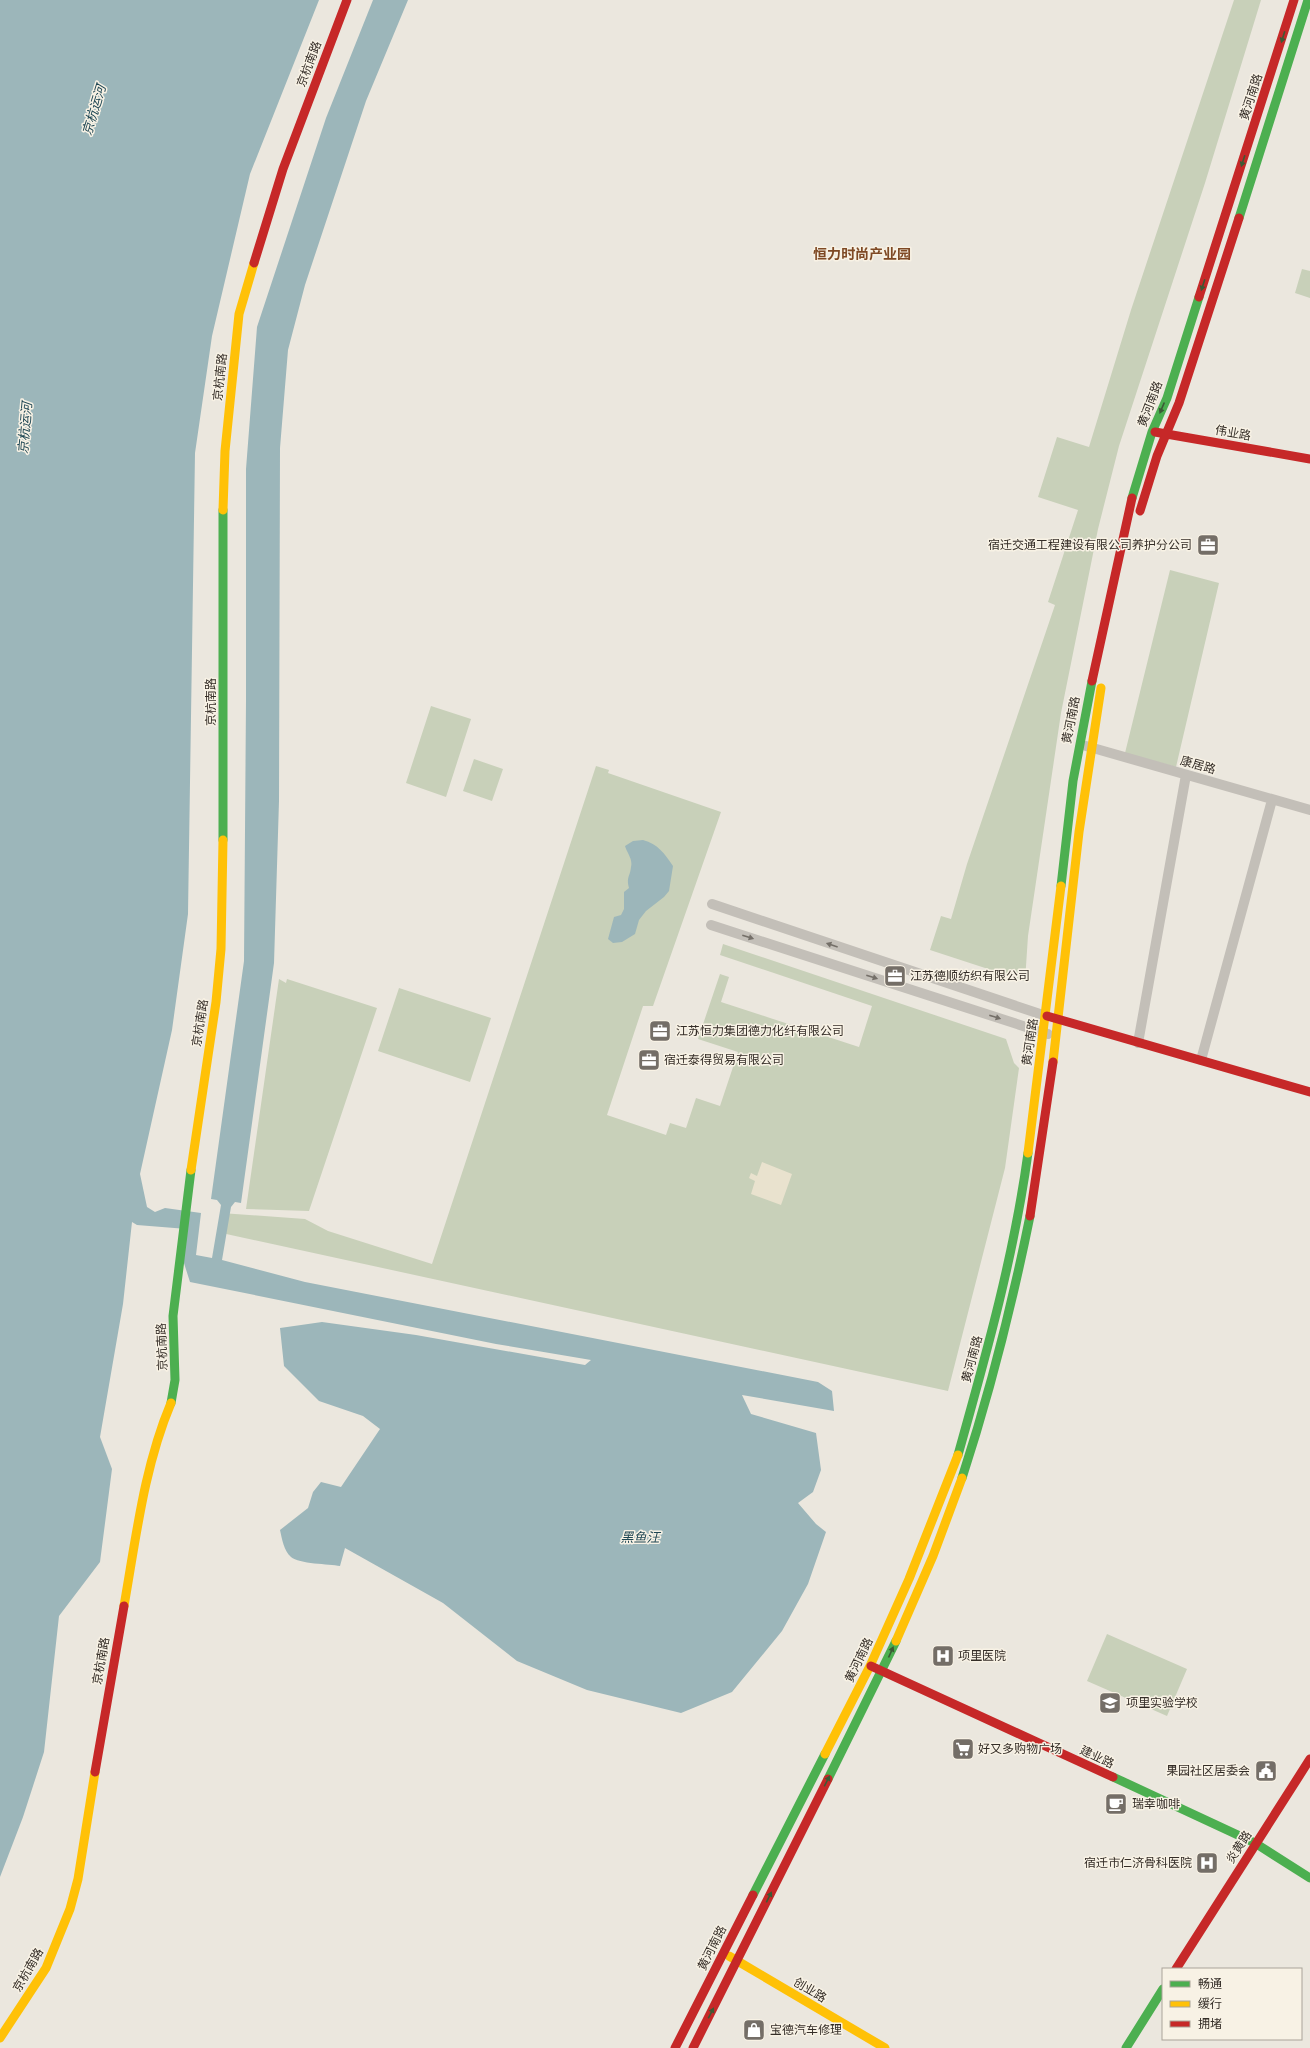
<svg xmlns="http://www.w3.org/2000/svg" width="1310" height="2048" font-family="'Space Grotesk','Noto Sans SC',sans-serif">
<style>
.green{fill:#c8d0b9}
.plaza{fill:#e9e2ce}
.water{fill:#9cb6ba}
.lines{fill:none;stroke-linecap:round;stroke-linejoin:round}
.street{stroke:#c3bfb8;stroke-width:10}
.fast{stroke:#4caf50;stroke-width:9}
.slow{stroke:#ffc107;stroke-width:9}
.jam{stroke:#c62828;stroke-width:9}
.oneway{fill:#3c5a35}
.oneway2{fill:#746f68}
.labels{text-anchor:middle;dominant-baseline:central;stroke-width:3;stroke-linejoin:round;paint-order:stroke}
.street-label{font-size:12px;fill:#342d27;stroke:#f8f2e5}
.poi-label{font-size:12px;fill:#342d27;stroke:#f8f2e5;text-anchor:start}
.water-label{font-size:13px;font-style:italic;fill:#1e4653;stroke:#f8f2e5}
.quarter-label{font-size:14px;font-weight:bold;fill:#7e4924;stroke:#f8f2e5}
</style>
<rect width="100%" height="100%" fill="#ebe7de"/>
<!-- green -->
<path class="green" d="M1234 0H1261L1205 183 1119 446 1098 529 1061 713 1028 936 1025 981 930 950 941 916 951 919 967 864 1055 605 1048 602 1078 510 1038 497 1057 437 1089 447 1131 310Z
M1302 269 1310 271V298L1295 293Z
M1170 570 1219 583 1176 767 1125 753Z
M431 706 471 719 446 797 406 783Z
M474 759 503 769 492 801 463 791Z
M596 766 609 770 608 773 721 812 653 1006H643L607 1115 666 1135 670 1123 686 1128 696 1098 720 1106 738 1052 698 1039 720 974 729 977 721 1002 859 1047 872 1006 720 955 723 944 1006 1039 1014 1063 1019 1068 1005 1168 948 1391 217 1232 221 1213 305 1219 328 1231 432 1264Z
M279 979 286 983 287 979 377 1008 309 1211 246 1209Z
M399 988 491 1018 470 1082 378 1051Z
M1107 1634 1187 1669 1167 1716 1087 1681Z"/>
<!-- plaza -->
<path class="plaza" d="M762 1162 792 1174 781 1205 751 1194 755 1181 749 1178 751 1173 757 1176Z"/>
<!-- water -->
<path class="water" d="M0 0H319L250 174 212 336 195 453 188 914 172 1030 140 1174 147 1207 155 1212 165 1208 201 1213 196 1255 212 1258 221 1205 217 1200 211 1199 244 961 246 701V469L257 327 326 118 373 0H408L366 101 305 285 288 350 280 448 279 801 274 963 241 1203 235 1202 231 1207 222 1260 305 1282 818 1382 832 1391 834 1411 742 1395 751 1414 816 1433 821 1470 813 1492 798 1503 816 1524 826 1532 808 1584 782 1631 732 1692 681 1713 587 1690 517 1661 443 1603 345 1548 340 1566C329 1564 299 1564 291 1557 284 1551 282 1539 280 1530L308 1508 313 1492 321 1482 341 1487 380 1429 363 1416 319 1401 284 1366 280 1328 322 1322 416 1335 585 1365 591 1360 496 1344 190 1282 183 1260 187 1229 137 1225 132 1222 123 1304 100 1437 112 1469 100 1562 59 1616 44 1752 23 1817 0 1877Z
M643 840C658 844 664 853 673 866L669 891 664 897 646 911 639 920 635 934 622 942 613 943 608 939 614 917 621 915 624 909V892L629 888C626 877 630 877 631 867 633 859 627 853 625 846L633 841Z"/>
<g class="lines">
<!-- street -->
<path class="street" d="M1086 746 1310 810
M712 904 1046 1016
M711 925 1048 1034
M1138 1043 1186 775
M1201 1060 1272 800"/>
<!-- fast -->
<path class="fast" d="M1239 218 1308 0
M1132 498 1152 432 1167 398 1199 297
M223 840V510
M1061 886 1073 781 1092 681
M171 1403 175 1380 173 1316 191 1170
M958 1455C986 1355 1014 1256 1028 1153
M962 1478C990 1392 1012 1305 1030 1216
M1113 1777 1255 1843 1310 1878
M828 1779 896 1641
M753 1895 825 1754
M1126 2048 1163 1989"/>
<!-- slow -->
<path class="slow" d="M223 510 225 451 239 314 254 263
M1053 1062 1079 832 1101 688
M1028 1153 1061 886
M191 1170 216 1002 221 949 223 840
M124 1606C136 1538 144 1467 171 1403
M896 1641 933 1556 962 1478
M825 1754 870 1666 909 1579 958 1455
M729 1956 885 2048
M0 2038 46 1968 70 1909 78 1879 95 1772"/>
<!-- jam -->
<path class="jam" d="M254 263 283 169 347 0
M1199 297 1294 0
M1155 432 1310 459
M1140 511 1157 456 1179 403 1239 218
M1092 681 1132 498
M1047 1016 1310 1092
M1030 1216 1053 1062
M871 1666 1113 1777
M95 1772 124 1606
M1176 1969 1310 1759
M675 2048 753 1895
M693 2048 828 1779"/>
</g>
<!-- one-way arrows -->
<defs><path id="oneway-solid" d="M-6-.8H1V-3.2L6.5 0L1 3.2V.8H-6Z"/></defs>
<g class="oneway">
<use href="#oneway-solid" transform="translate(1283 37) rotate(107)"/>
<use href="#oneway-solid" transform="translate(1243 161) rotate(108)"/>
<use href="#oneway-solid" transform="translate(1203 285) rotate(108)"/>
<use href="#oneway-solid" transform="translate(1162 408) rotate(113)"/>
<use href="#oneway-solid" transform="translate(891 1652) rotate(-66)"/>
<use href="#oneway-solid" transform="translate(827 1781) rotate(-63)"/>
<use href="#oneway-solid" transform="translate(769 1897) rotate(-64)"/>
<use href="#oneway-solid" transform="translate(711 2013) rotate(-63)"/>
</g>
<g class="oneway2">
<use href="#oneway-solid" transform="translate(748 937) rotate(18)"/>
<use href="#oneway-solid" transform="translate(832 945) rotate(-161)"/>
<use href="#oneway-solid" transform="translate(872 977) rotate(18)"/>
<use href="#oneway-solid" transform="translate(995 1017) rotate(18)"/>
</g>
<!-- icons -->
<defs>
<g id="office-square" transform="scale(1.15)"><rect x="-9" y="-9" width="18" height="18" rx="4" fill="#746e67" stroke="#f8f2e5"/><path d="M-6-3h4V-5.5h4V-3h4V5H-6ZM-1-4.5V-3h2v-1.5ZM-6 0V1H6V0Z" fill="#fff"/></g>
<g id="hospital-square" transform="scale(1.15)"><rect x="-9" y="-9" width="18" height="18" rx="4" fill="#746e67" stroke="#f8f2e5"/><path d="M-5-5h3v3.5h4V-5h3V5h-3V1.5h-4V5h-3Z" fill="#fff"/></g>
<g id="school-square" transform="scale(1.15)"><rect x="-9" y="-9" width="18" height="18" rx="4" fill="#746e67" stroke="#f8f2e5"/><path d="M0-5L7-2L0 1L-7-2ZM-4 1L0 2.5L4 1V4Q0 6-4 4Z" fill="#fff"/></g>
<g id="supermarket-square" transform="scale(1.15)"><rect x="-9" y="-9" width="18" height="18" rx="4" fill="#746e67" stroke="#f8f2e5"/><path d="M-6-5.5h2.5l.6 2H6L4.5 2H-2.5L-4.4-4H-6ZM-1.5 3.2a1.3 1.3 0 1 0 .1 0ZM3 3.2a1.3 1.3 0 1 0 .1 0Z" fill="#fff"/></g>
<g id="civic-square" transform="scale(1.15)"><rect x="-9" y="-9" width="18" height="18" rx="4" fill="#746e67" stroke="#f8f2e5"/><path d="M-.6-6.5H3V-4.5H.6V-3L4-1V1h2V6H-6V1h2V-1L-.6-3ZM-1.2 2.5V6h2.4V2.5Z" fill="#fff"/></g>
<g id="cafe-square" transform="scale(1.15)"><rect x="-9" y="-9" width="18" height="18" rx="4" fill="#746e67" stroke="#f8f2e5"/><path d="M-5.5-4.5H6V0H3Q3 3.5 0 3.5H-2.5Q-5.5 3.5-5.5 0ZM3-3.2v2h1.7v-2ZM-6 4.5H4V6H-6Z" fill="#fff"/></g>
<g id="shop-square" transform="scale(1.15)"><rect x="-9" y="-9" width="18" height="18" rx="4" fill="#746e67" stroke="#f8f2e5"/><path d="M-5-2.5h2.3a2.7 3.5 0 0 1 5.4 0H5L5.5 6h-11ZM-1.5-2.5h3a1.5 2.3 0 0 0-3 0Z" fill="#fff"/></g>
</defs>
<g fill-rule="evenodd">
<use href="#office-square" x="1208" y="545"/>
<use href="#office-square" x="895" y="976"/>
<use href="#office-square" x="660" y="1031"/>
<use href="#office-square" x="649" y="1060"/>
<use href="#hospital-square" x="943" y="1656"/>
<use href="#school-square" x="1110" y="1703"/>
<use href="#supermarket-square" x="963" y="1749"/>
<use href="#civic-square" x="1266" y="1771"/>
<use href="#cafe-square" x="1116" y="1804"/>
<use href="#hospital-square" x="1207" y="1863"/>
<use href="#shop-square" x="754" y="2030"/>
</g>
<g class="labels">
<!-- street labels -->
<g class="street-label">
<text transform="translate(309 64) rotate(-69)">京杭南路</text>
<text transform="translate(1251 97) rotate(-72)">黄河南路</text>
<text transform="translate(220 377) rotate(-84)">京杭南路</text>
<text transform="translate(1150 404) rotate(-69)">黄河南路</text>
<text transform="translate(1233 433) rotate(10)">伟业路</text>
<text transform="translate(211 702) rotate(-90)">京杭南路</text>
<text transform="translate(1071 720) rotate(-79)">黄河南路</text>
<text transform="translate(1198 765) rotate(16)">康居路</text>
<text transform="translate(200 1023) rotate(-81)">京杭南路</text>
<text transform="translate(1030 1042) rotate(-82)">黄河南路</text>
<text transform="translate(162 1347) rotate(-92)">京杭南路</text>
<text transform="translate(972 1359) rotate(-75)">黄河南路</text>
<text transform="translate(859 1660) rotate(-64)">黄河南路</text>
<text transform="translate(101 1661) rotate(-80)">京杭南路</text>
<text transform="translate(1097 1757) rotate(25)">建业路</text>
<text transform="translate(1239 1847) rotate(-57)">炎黄路</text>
<text transform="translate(712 1948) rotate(-63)">黄河南路</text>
<text transform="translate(28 1970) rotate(-60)">京杭南路</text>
<text transform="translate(810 1990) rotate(31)">创业路</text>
</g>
<!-- poi labels -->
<g class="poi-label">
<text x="1192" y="545" text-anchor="end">宿迁交通工程建设有限公司养护分公司</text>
<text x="910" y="976">江苏德顺纺织有限公司</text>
<text x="676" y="1031">江苏恒力集团德力化纤有限公司</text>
<text x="664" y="1060">宿迁泰得贸易有限公司</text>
<text x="958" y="1656">项里医院</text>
<text x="1126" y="1703">项里实验学校</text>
<text x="978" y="1749">好又多购物广场</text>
<text x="1250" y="1771" text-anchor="end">果园社区居委会</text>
<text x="1132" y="1804">瑞幸咖啡</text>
<text x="1192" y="1863" text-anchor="end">宿迁市仁济骨科医院</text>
<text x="770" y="2030">宝德汽车修理</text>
</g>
<!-- water labels -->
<g class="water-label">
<text transform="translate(94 110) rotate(-73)">京杭运河</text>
<text transform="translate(25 428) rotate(-85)">京杭运河</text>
<text x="640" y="1537">黑鱼汪</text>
</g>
<!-- quarter labels -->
<g class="quarter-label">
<text x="862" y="254">恒力时尚产业园</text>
</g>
</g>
<!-- legend -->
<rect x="1162" y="1968" width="140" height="72" fill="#f8f2e5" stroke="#aaa399"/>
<rect x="1170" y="1981" width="20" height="6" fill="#4caf50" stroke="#aaa399"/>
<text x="1198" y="1988" font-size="12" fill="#342d27">畅通</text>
<rect x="1170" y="2001" width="20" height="6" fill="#ffc107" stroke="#aaa399"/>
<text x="1198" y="2008" font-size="12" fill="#342d27">缓行</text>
<rect x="1170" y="2021" width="20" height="6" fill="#c62828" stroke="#aaa399"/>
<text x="1198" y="2028" font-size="12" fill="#342d27">拥堵</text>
</svg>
